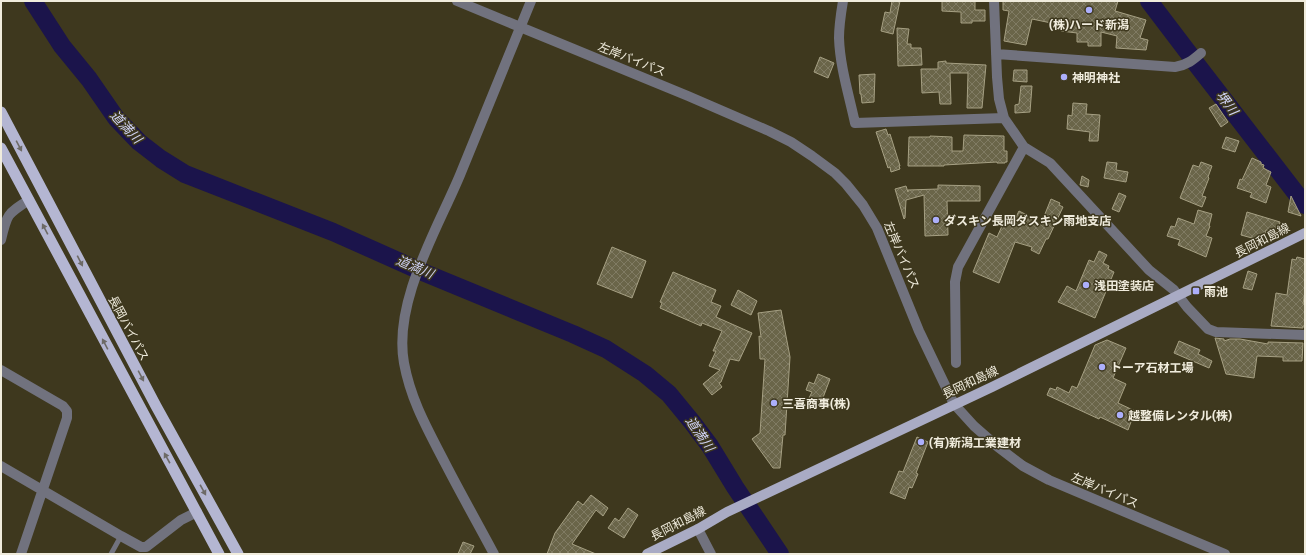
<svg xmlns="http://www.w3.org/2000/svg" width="1306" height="555" font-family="'IBM Plex Sans','Noto Sans JP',sans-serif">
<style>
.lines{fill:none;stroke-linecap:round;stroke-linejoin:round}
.river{stroke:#1b144b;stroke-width:18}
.building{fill:url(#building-cross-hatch);stroke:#a6a083}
.service{stroke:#71727e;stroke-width:5}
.minor{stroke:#71727e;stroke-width:10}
.tertiary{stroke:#71727e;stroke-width:10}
.primary{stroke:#a9abc4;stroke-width:10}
.trunk{stroke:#b4b6d2;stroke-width:11}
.oneway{fill:#6d6a66}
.poi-dot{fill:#acaffb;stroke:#3e381e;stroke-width:1.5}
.labels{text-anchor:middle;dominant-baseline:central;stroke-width:3;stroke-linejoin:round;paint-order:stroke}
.poi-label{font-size:12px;font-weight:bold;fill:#f0ecdd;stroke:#3e381e;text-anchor:start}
.street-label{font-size:12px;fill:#f0ecdd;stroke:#3e381e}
.water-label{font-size:13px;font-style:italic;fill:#d1d4f9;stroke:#3e381e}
</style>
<defs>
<pattern id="building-cross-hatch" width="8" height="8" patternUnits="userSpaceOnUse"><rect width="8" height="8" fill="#6a6549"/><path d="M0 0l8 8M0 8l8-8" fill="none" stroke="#807b63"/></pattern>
</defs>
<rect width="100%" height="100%" fill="#3e381e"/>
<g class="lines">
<!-- river -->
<path class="river" d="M33 1 62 46 89 79 116 118 139 142 161 159 185 174 333 232 425 273 573 334 606 349 645 374 669 394 692 422 710 446 735 487 780 554
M1149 1 1190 55 1194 61 1305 205"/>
</g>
<!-- building -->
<path class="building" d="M892 1H900L893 34 881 31 885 12 890 13Z
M942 1H975V10H985V21H972V23H961V12L942 11Z
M1003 1H1118L1115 11 1146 20 1140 38 1148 40 1146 50 1116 48 1117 36 1101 32V46H1088V42H1077V33L1061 31V25L1032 19 1026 45 1004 41 1009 11 1003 10Z
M897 28 909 29 907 44H911V48H921L922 65 898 66Z
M820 57 834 63 828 78 814 72Z
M946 61V63L986 65 982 108H967L968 73H950L951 104H940L939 92 922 93 921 69H938V62Z
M1014 70H1027V82L1013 81Z
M875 74 874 102 862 103 861 94H860L859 75Z
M1021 86H1032L1030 112 1015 113V105L1019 104Z
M1073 103 1087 104 1086 114 1100 115 1098 141H1089L1090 132 1067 129 1068 115 1072 116Z
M1216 104 1228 122 1221 127 1209 108Z
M886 129 888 135 890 134 900 166H899L900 169 891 172 890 167 888 168 876 132Z
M964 135 1004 136V151H1007V162H1005V163H997V162L944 165V166H908L909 137H930V136L952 137V151H963Z
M1226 137 1239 141 1235 152 1222 148Z
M1252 158 1261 162V164L1264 165 1263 168 1271 172 1266 185 1271 187 1266 203 1250 197 1252 193 1237 188 1240 179 1242 180Z
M1107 162 1117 163 1116 170 1128 172 1126 182 1104 178Z
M1201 162 1212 166 1208 177 1209 178 1202 196 1206 197 1202 207 1180 198 1193 165 1199 167Z
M1082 176 1089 180 1088 187 1080 185Z
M938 185 980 186V201H947L948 235 925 236 924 195 906 200 905 218 904 219 895 189 906 186 908 192V190L938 189Z
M1119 193 1126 196 1119 212 1112 209Z
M1291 196 1301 216 1288 212Z
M1051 199 1060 203 1059 205 1063 207 1048 239H1046L1039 254 1031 250 1032 247 1015 242 999 283 973 272 989 233 997 237 1007 215 1015 219 1019 211 1027 215 1026 217 1041 224Z
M1198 210 1212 214 1209 226H1210L1206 236 1212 238 1206 257 1178 245 1180 240 1167 236 1171 226 1175 227 1178 218 1194 224Z
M1247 212 1280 222 1277 233 1266 230 1263 241 1241 235Z
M612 247 646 261 632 298 597 284Z
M1099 251 1107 255 1103 263 1109 266 1108 269 1114 272 1095 318 1058 302 1067 286 1076 291 1089 260 1094 262Z
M1297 257 1305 259V292L1303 304H1305V326H1303V328L1271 326 1276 293 1287 295 1292 259 1296 260Z
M1248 271 1257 274 1252 290 1243 288Z
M673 272 716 290 711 302 721 306 716 317 752 333 739 361 730 359 721 382 719 383 722 387 712 395 703 384 720 370 709 366 716 351H713L722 331 702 323 701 326 660 308 662 303 660 302Z
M738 290 757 301 751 315 731 305Z
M781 310 790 357 785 435H783L780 468H773L752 439 760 433 765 359H760L759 336 761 337 758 313Z
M1215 338 1224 339V341L1230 339H1240L1268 344V342L1303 343 1302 361H1283V357L1257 356 1254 378 1226 374Z
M1107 340 1126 348 1113 378 1126 384 1118 403 1135 411 1128 430 1100 417 1099 419 1047 395 1050 388 1056 390 1057 387 1069 393 1072 386 1077 388 1095 345Z
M1179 341 1200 350 1198 354 1212 361 1209 368 1174 353Z
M818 374 830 379 821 403 809 398 812 392 806 390 809 382 814 384Z
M917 437 928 442 916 473 918 474 912 488 909 487 905 499 890 493 899 471 903 472Z
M591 495 608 508 603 516 596 510 572 544 596 554H547L555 533 578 501 583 505Z
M628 508 638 515 624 538 608 528 615 518 619 521Z
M463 542 474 546 470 554H458Z"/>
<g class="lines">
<!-- service -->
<path class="service" d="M111 554 121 536"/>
<!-- minor -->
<path class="minor" d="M843 1C841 13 839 26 839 38 840 67 849 95 855 123L1004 118
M994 1 997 77 999 99 1004 118 1024 147 1050 163 1149 270 1174 290 1187 307 1208 329 1216 332 1305 335
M996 54 1175 67C1187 65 1193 60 1201 53
M1 240C7 214 7 214 29 200
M956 363 955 282 958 267 1024 147
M1 370 63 406 67 411V418L21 554
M1 466 121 536 141 547H146L181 520 197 512"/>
<!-- tertiary -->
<path class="tertiary" d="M457 1 688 96 769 131 791 142 812 156 835 173 846 184 863 205 877 228 919 331 954 404 974 426 998 447 1023 466 1049 480 1225 554
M698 529 711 554
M494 554C478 524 461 494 445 463 428 430 411 401 404 363 393 302 437 230 460 175 484 117 507 59 531 1"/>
<!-- primary -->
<path class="primary" d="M647 554 698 529 727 512 992 387 1305 233"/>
<!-- trunk -->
<path class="trunk" d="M1 112 156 406 238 554
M1 148 219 554"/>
</g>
<!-- one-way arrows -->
<defs><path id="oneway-solid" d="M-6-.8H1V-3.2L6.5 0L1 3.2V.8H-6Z"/></defs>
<g class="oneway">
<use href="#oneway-solid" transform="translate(19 146) rotate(62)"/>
<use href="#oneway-solid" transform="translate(45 229) rotate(-118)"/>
<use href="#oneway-solid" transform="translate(80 261) rotate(63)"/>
<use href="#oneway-solid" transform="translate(105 344) rotate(-118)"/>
<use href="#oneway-solid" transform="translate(141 376) rotate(62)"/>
<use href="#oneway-solid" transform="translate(167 458) rotate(-119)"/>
<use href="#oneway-solid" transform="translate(203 490) rotate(61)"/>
</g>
<!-- markers -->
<g class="poi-dot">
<circle cx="1089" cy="10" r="4"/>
<circle cx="1064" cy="77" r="4"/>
<circle cx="936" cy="220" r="4"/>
<circle cx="1086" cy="285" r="4"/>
<rect x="1192" y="287" width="8" height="8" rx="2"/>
<circle cx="1102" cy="367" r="4"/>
<circle cx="774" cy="403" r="4"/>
<circle cx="1120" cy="415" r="4"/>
<circle cx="921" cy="442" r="4"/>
</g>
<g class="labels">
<!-- poi labels -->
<g class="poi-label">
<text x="1089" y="24" text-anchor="middle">(株)ハード新潟</text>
<text x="1072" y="77">神明神社</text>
<text x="944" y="220">ダスキン長岡ダスキン雨地支店</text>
<text x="1094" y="285">浅田塗装店</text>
<text x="1204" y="291">雨池</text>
<text x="1110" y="367">トーア石材工場</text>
<text x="782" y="403">三喜商事(株)</text>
<text x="1128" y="415">越整備レンタル(株)</text>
<text x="929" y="442">(有)新潟工業建材</text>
</g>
<!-- street labels -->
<g class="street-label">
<text transform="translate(632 59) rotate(22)">左岸バイパス</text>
<text transform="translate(1262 240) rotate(-27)">長岡和島線</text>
<text transform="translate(902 255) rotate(67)">左岸バイパス</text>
<text transform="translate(129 328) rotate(62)">長岡バイパス</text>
<text transform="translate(970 382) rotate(-25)">長岡和島線</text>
<text transform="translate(1105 490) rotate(23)">左岸バイパス</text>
<text transform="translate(678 523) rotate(-27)">長岡和島線</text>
</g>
<!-- water labels -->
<g class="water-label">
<text transform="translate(1227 103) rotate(53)">堺川</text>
<text transform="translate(126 127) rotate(47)">道満川</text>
<text transform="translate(415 267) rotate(23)">道満川</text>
<text transform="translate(700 434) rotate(55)">道満川</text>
</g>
</g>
<!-- border -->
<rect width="1306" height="555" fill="none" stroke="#f0ecdd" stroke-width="4"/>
</svg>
